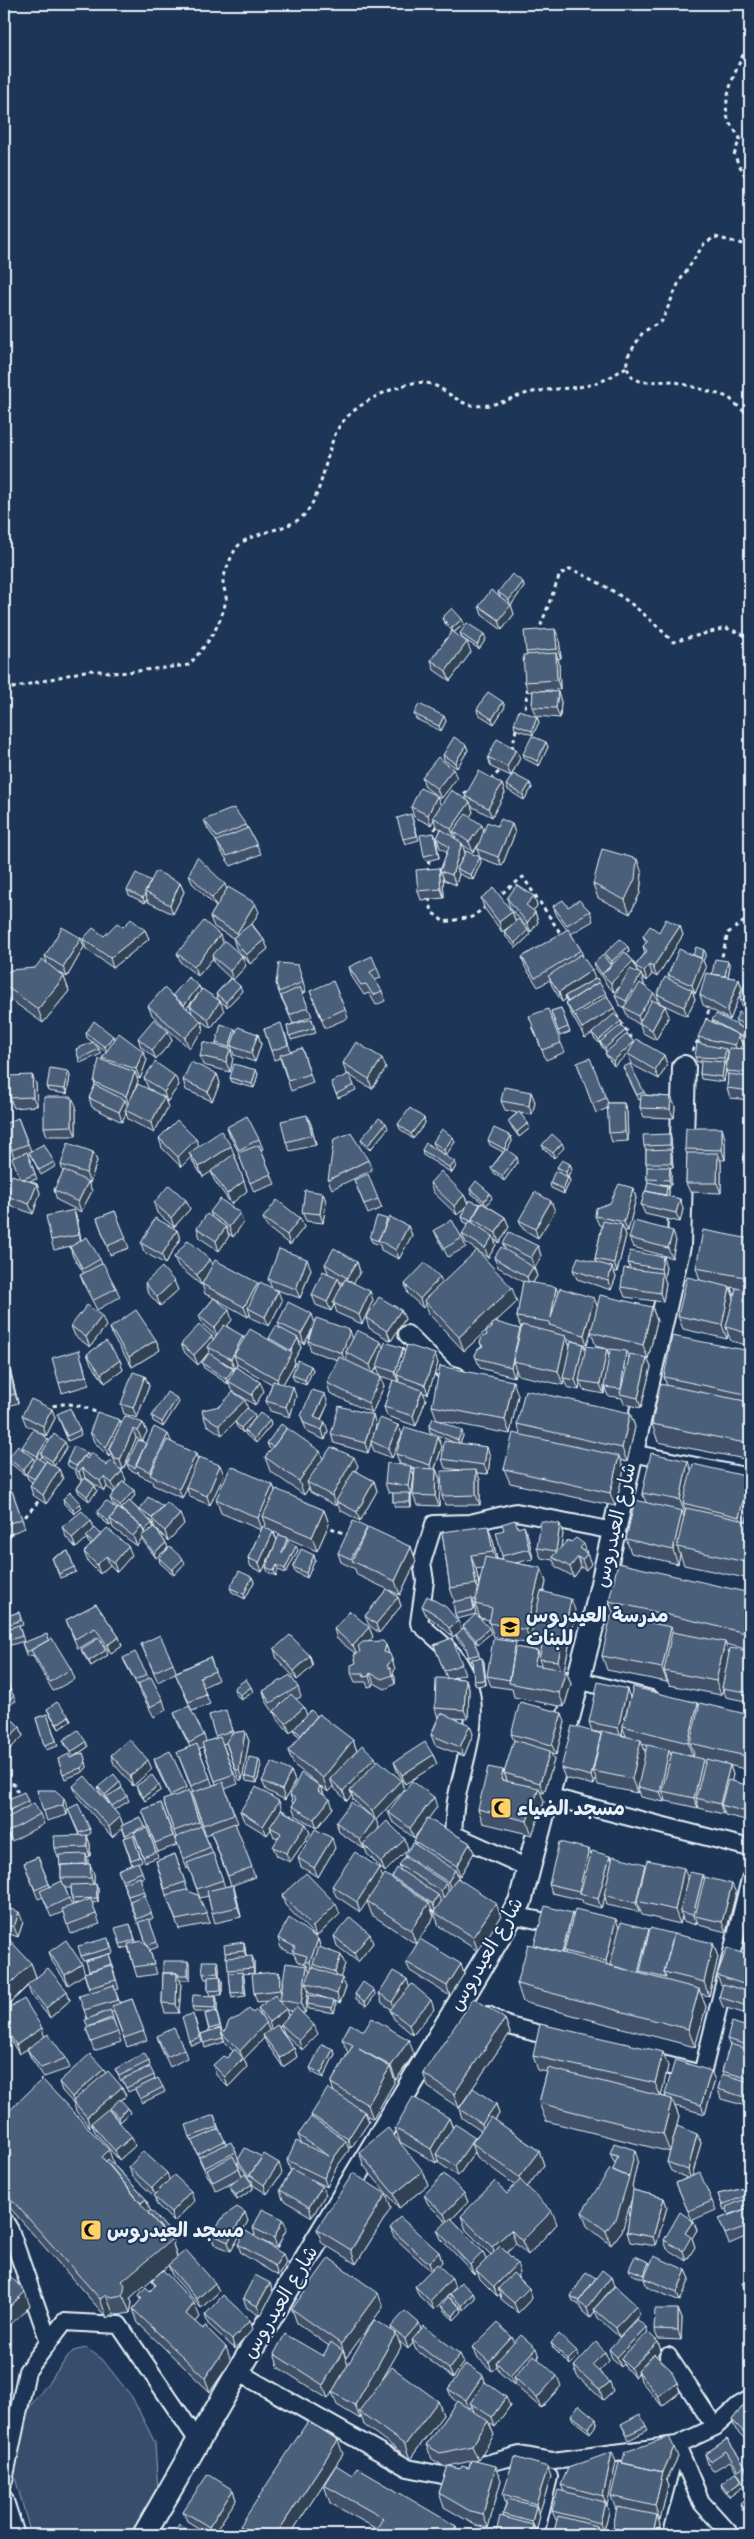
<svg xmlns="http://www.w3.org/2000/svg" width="754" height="2539" font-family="Caveat,'Playpen Sans Arabic',sans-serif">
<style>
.green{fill:#374d6c;stroke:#909fb2}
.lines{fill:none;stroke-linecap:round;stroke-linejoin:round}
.street-casing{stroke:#e8f1f8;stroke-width:20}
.secondary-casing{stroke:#e8f1f8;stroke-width:26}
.path{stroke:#e8f1f8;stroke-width:3;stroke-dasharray:4 4;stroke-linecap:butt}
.street{stroke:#1d3557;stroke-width:16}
.secondary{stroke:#1d3557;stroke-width:22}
.wall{fill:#3f5169;stroke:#e8f1f8;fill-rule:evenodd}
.shaded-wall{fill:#334255;stroke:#e8f1f8}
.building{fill:#495e7a;stroke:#e8f1f8}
.labels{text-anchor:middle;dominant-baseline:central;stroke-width:4;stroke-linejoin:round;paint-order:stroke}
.street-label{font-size:20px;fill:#e8f1f8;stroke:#1d3557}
.poi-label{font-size:20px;font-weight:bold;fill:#e8f1f8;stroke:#1d3557;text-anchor:start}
</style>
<rect width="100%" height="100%" fill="#1d3557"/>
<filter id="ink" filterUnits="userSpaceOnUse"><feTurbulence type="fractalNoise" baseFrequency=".02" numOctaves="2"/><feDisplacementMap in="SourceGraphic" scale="10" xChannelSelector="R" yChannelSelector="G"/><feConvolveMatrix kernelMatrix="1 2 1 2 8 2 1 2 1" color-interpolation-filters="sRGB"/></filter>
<g filter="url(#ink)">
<!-- green -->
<path class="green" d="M86 2348 102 2359 132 2397 155 2443 158 2490 129 2535H31L11 2463 19 2421 67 2358 73 2351Z"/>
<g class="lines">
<!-- street casing -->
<g class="street-casing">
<path id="street" d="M407 1334 446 1373 457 1376
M632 1453 750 1477
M578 1680 651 1699
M547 1796 750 1848
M528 1868 453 1834C454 1822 454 1808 457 1796 467 1748 488 1702 455 1657 445 1645 430 1634 419 1623L425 1581 422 1562 434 1524 470 1523 516 1512 614 1531
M512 1915 562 1925
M488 2015 509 2026 560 2039
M646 2060 702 2074 750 1879
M4 2220 10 2230 49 2342
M668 2356 715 2427
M238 2372 408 2468 442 2475 520 2455 553 2461 677 2445 715 2427 738 2406 750 2399
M677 2445 701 2502 731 2535
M4 2480 27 2371 64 2322 119 2325 198 2441
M4 2498 16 2535
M535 2535 549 2477
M653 2535 675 2452"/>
</g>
<!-- secondary casing -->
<g class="secondary-casing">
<path id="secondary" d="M144 2535 238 2372 520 1902 593 1623 679 1246 684 1067"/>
</g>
<!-- path -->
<path class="path" d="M750 40C741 60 719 100 729 121 732 127 737 133 740 138L734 155 750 185
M750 246 715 237 704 244 679 282 662 321 643 332 628 356 626 367 633 378 642 382 673 381 728 397 750 417
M538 633 560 574 571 569C615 589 639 607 673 642L726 628 750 637
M4 690 89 670 119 673 189 665C207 644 220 628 226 600 227 594 223 588 223 582 224 573 231 557 235 550 247 530 288 533 305 514 323 492 324 462 334 437 344 409 382 391 409 384 438 376 450 401 471 405 494 409 512 396 533 392 573 385 590 393 626 367
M522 715 525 709 528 685
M512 749 517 725
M490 780 502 769
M457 798 471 789
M431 837 438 823
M428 872 429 858
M429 898 432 912 444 922 472 917 488 905
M496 898 523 877 563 937
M720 964 728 933 750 917
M616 1015 636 1045
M706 1022 710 1004
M692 1051 700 1037
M49 1413 53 1406C70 1401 83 1406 99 1414
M20 1523 42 1497
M324 1525 351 1536
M4 1542 13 1532
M4 1781 16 1785 18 1797"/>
<!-- street -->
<use href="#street" class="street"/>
<!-- secondary -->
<use href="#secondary" class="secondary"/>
</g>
<!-- wall -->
<path class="wall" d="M523 582 524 587 511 605 514 614 502 630 482 615 479 606 500 597 498 592Z
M442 618 464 624 454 633 471 652 450 681 434 670 431 660 452 631 444 622Z
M460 633 486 639 479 649 462 638Z
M559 638 561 658 558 659 559 663 560 689 539 691 558 692 561 702 560 718 536 716 532 707 533 691 528 692 525 682 527 655 526 652Z
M505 707 494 724 478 714 477 709Z
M414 714 446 721 441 731 416 719Z
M537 717 539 722 533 735 515 729 514 724Z
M546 742 548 747 539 766 525 759 523 754Z
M466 745 468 750 457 768 444 760 443 755Z
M488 757 520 758 511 776 491 767Z
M422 777 457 778 441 799 425 787Z
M530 783 532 788 524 800 508 790 506 785Z
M502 784 505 793 492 817 471 806 473 812 470 817 483 831 497 826 512 824 515 833 502 866 480 858 477 849 479 843 473 852 462 844 465 852 481 862 473 880 459 874 456 885 444 880 440 871 447 852 440 848 437 838 441 829 436 827 434 819 431 825 414 817 411 807 437 796 441 806 467 800 465 796Z
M411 814 419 840 405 844 403 839Z
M204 820 246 825 257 845 261 854 231 866 220 850 217 842 208 829Z
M436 837 439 858 426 861 424 856Z
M439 868 443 877 444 898 421 900 418 891Z
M642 873 640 893 630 914 598 898 593 884Z
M189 874 227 889 259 912 252 924 264 940 268 949 250 964 236 948 233 938 214 927 210 917 216 907 192 883Z
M151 881 180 883 184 892 173 914 148 902 147 899 145 903 129 895 127 890Z
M534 896 537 906 533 911 535 912 538 922 531 932 510 908 507 898Z
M481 898 512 912 516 921 530 935 516 948 506 937 504 932 513 923 502 932 484 908Z
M553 906 568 907 590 911 593 921 571 934 581 950 583 957 595 979 606 993 608 998 614 1008 617 1017 622 1026 626 1030 627 1035 634 1043 664 1055 667 1065 659 1079 631 1064 628 1054 614 1066 607 1057 605 1053 606 1052 602 1047 601 1045 594 1038 592 1033 585 1038 570 1012 566 1003 567 1002 566 999 562 1002 552 986 550 980 538 987 525 967 522 957 567 930 557 916Z
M680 926 683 935 657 977 652 974 647 981 642 977 644 984V985L669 1016 656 1040 643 1033 640 1025 628 1017 624 1008 619 1005 615 995 620 987 614 992 606 984 604 979 595 968 594 963 611 966 612 964 607 958 605 953 628 947 629 952 627 954 633 961 637 971 636 972 638 973 635 966 645 953 643 946 646 943 643 936Z
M123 927 145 930 149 939 113 968 86 949 83 939 104 936Z
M223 943 246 966 233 980 242 991 227 1007 218 999 216 994 230 978 216 965 213 958 198 976 181 963 177 953Z
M84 947 67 977 58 972 64 977 69 991 43 1023 4 995V976L35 968 47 963 45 956Z
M704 950 706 954 703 961 706 968 695 994 693 993 695 999 687 1016 660 1003 657 994 670 980 668 975 693 955Z
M728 961 730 966 728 977 739 979 742 989 730 1020 703 1005 700 995 712 974Z
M298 965 306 992 302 993 312 1016 293 1024 283 1001H282L276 983Z
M349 967 377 968 381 978 375 980 382 991 385 1001 376 1005 369 993 364 995 352 977Z
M750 981V1011L743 1008 740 999Z
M199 986 201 990 224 1011 211 1028 201 1021 204 1030 189 1048 152 1015 148 1006ZM197 996 190 1006 192 1013 187 1008Z
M310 991 345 1009 348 1018 325 1028Z
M561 1008 570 1032 560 1036 551 1011Z
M750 1017V1056L749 1055 750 1057V1100L730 1098 727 1088 728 1075 726 1071 729 1052H728V1053L726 1063H725L726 1067 724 1082 701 1079 700 1074 701 1062H697L695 1057 700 1044 698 1037 713 1022 712 1020 748 1035 744 1042 741 1040 742 1045 741 1048 745 1049 743 1044 750 1031 737 1025 735 1020Z
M312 1019 316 1033 291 1040 287 1026Z
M532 1026 561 1043 565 1052 546 1060Z
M264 1029 285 1033 291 1052 302 1048 313 1083 291 1091 280 1058 274 1060Z
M168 1031 172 1041 156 1059 141 1047 138 1038Z
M236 1031 258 1034 261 1044 255 1062 234 1055 232 1049 231 1052 233 1058 230 1072 203 1065 200 1056 216 1045V1043Z
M86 1033 113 1036 115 1039 143 1051 147 1060 140 1079 137 1078 138 1081 134 1092 153 1091 148 1088 144 1078 175 1076 179 1085 167 1102 165 1100 168 1107 154 1133 128 1119 126 1113 122 1122 92 1107 89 1098 95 1085 94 1082 103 1060 102 1058 106 1052 87 1038Z
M76 1049H99L101 1054 80 1063Z
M343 1063 386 1068 372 1089 349 1075 356 1090 338 1098 333 1087 348 1074 346 1073Z
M577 1063 606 1098 608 1103H624L627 1112 628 1141 612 1142 609 1133 608 1108 596 1113Z
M623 1067 644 1092 646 1095 671 1097 675 1106 674 1118 644 1117 640 1108 641 1099 639 1100Z
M256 1070 258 1074 254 1088 232 1082 230 1078Z
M68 1071 70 1076 67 1094 48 1091 47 1087Z
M217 1074 220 1083 212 1101 186 1090 183 1080Z
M32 1075 36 1084 37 1106 14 1108 10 1098Z
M531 1092 535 1102 532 1115 520 1113 530 1128 519 1137 510 1125 508 1121 517 1113 505 1110 501 1101Z
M76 1106V1136H47L44 1127Z
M18 1118 31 1151 54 1162 56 1166 41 1175 30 1154 28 1155 37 1179 30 1181 37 1184 40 1193 33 1214 7 1204 4 1195 20 1178 14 1157 4 1130Z
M424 1118 425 1123 413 1139 400 1129 398 1124Z
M311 1124 316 1145 290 1151 286 1142Z
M227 1127 259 1139 263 1149 261 1150 275 1184 254 1192 242 1163 239 1153 230 1136Z
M388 1128 370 1150 363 1144 361 1139Z
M511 1136 512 1141 507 1150 518 1162 504 1181 493 1172 491 1168 503 1152 490 1145 488 1140Z
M159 1138 196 1139 199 1146 235 1156 247 1191 231 1204 214 1180 211 1171 203 1177 193 1162 191 1157 181 1167 162 1148Z
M671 1138 672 1149H671L672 1154 673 1167 670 1168 671 1172V1185L660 1184 667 1186 669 1191 668 1196 680 1199 683 1209 680 1222 645 1214 641 1205 646 1191 648 1183 647 1179V1167L646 1163V1151L644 1146Z
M725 1138V1160H720L721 1162V1193L690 1192 686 1183 687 1154 685 1149Z
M433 1142H455L446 1155 435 1147Z
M542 1145 564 1148 554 1158 544 1149Z
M422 1150 456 1166 452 1173 423 1155Z
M93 1152 97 1161 90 1183 88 1182 92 1191 81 1212 57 1200 54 1190 63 1172 61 1165Z
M368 1160 372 1170 332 1189 328 1180Z
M570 1164 572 1169 568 1176 570 1181 564 1194 551 1188 550 1183 559 1172 557 1167Z
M354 1180 378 1199 382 1208 368 1214Z
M430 1183 464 1195 468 1203 484 1204 471 1193 470 1189 492 1198 486 1205 505 1217 509 1227 499 1243 494 1239 496 1245 488 1258 466 1243 462 1234 469 1224 464 1222 462 1217 467 1206 457 1215 433 1192Z
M633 1188 636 1198 628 1231H624L626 1235 617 1272H614L616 1277 611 1290 577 1279 573 1270 596 1262 595 1259 602 1226 599 1225 595 1216 610 1203Z
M323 1193 326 1202 323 1223 306 1221 302 1212Z
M186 1200 190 1209 174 1227 157 1213 154 1203Z
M115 1211 129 1248 110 1255 97 1218Z
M555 1211 538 1238 523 1229 519 1220Z
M210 1212 243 1223 233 1237 228 1233 229 1236 219 1251 200 1238 197 1228 212 1217Z
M263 1218H300L304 1227 290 1245 267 1227Z
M77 1219 81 1240 100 1259 102 1264 116 1288 120 1297 97 1310 84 1285 80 1275 84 1273 73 1257 70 1247 71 1246 54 1250 51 1240Z
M387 1219V1222L408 1226 412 1235 399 1259 381 1250 380 1245 372 1242 370 1238Z
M177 1230 180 1239 165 1264 144 1252 141 1243Z
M434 1230 462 1238 466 1247 448 1257 438 1239Z
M629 1238 676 1241 672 1258 633 1247Z
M750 1239V1346L731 1341 728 1334 727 1339 683 1329 678 1316 700 1280 696 1268ZM731 1287 736 1288 734 1296Z
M503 1244 538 1246 541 1256 535 1268 534 1267 537 1276 533 1283 558 1294 594 1298 597 1306 652 1307 657 1321 648 1359 647 1358 651 1367 641 1408 624 1404 622 1398 608 1396 605 1388 604 1394 583 1390 580 1383 579 1390 567 1387 564 1380 563 1385 518 1375 516 1370 514 1377 480 1368 475 1355 482 1347 480 1343 492 1328V1325L464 1351 429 1314 426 1305 423 1308 408 1294 405 1284 442 1283 517 1302 494 1323 520 1330 521 1326H520L517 1317 523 1282 498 1267 494 1258 505 1249ZM593 1325 591 1332 596 1346 610 1350 609 1355 607 1349H585L583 1344 570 1347 567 1339 587 1345Z
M174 1257 213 1264 258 1286 272 1288 268 1279 311 1269 300 1298 274 1289 282 1301 269 1326 251 1318 250 1314 248 1317 214 1298 232 1320 227 1326 244 1339 270 1341 269 1338 280 1328 278 1323H315L353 1338 383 1347 403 1348 405 1353 438 1363 428 1394 423 1393 426 1399 416 1426 387 1416 384 1407 393 1380 380 1376 377 1367 374 1373 384 1386 372 1413 330 1393 327 1383 338 1360 311 1351 308 1341 312 1329 304 1344 299 1341 301 1348 294 1360 295 1363 283 1384 296 1396 290 1417 270 1411 266 1401 272 1384 238 1365 237 1364 235 1369 222 1361 233 1369 234 1371 264 1391 255 1405 231 1390 229 1383 228 1384 204 1368 202 1363 208 1353 198 1365 185 1353 181 1344 212 1336 213 1340 216 1336 203 1325 199 1316 214 1298 205 1294 202 1284 203 1281 201 1285 178 1266Z
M357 1262 360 1272 353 1283 373 1300 362 1324 337 1313 334 1304 331 1311 316 1305 312 1295 328 1273 325 1264ZM339 1281 343 1283 341 1286Z
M628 1263 666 1267 664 1278 666 1283 663 1302 625 1297 621 1287 630 1268Z
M174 1281 178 1290 160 1306 148 1293 145 1283Z
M401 1310 405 1319 391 1341 369 1328 366 1318Z
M71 1326H106L90 1347 75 1336Z
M110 1328 156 1340 160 1350 132 1367 113 1337Z
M750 1351V1460L658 1442 652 1424 667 1386 664 1377Z
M87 1354 120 1360 123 1370 105 1383 91 1364Z
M82 1360 89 1385 62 1393 59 1383Z
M4 1364 11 1373 18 1403 4 1407Z
M311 1366 313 1370 306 1385 294 1380 292 1375Z
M145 1376 149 1386 137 1418 124 1414 121 1404Z
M518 1395 510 1434 437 1420 432 1406Z
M179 1402 163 1427 153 1421 152 1416Z
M328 1404 321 1420 328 1431 325 1440 307 1432 301 1416Z
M52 1409 55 1418 46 1436 26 1425 22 1415Z
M248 1409 255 1418 270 1420 271 1425 256 1443 246 1435 245 1431 243 1433 237 1427 235 1422 222 1435 207 1425 203 1415Z
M630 1413 635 1427 627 1462 620 1460 624 1470 615 1506 510 1483 504 1469 521 1435 517 1424Z
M57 1414 80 1430 81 1435 68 1441Z
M121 1423H143L147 1432 142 1441 136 1438 123 1470 120 1469 122 1471 126 1480 124 1482 135 1495 130 1502 140 1511V1510L163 1506 180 1514 184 1524 168 1541 155 1528 166 1543 168 1548 156 1558 143 1541 142 1538 137 1546 113 1528 112 1524 110 1526 99 1517 97 1512 117 1509 122 1511 112 1503 110 1498 114 1492 107 1487 104 1491 85 1477V1478L95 1486 97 1491 89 1501 79 1493 77 1488 82 1481 78 1478 75 1470 68 1466 67 1461 88 1457 107 1466H117L111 1454 109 1457 94 1442 90 1432ZM148 1519 153 1522 155 1528 153 1527 152 1523Z
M376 1425 374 1433 398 1425 402 1434 392 1458 374 1451 371 1443 368 1453 334 1443 331 1434Z
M429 1427 463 1436 460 1444 487 1447 490 1457 488 1474 477 1473 480 1480V1505H445L442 1496 460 1470 445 1468 442 1459 455 1443 430 1432Z
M48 1439 49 1441 67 1447 54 1466 59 1469 63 1479 46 1504 33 1495 30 1486 32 1482 28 1479 26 1474 25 1475 10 1463 8 1458 24 1451 22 1447ZM42 1456 43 1458 52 1465 45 1463 40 1459Z
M146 1443H172L196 1454 198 1460 224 1475 210 1505 190 1497 187 1489 182 1498 153 1485 152 1481 139 1475 138 1471 137 1473 129 1469 127 1464Z
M267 1443 323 1459 358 1466 355 1471 374 1481 377 1491 360 1521 340 1510 337 1503 336 1506 310 1492 309 1488 304 1495 270 1471 265 1457 271 1450 269 1448Z
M442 1447 435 1469H436L440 1479 439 1506 417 1505 413 1495 415 1468 411 1467 414 1476 411 1496V1495V1507H395L393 1502V1493L388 1492 385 1483 406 1466 400 1464 396 1454Z
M691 1469 749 1477 750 1481V1579L684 1565 680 1554 678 1564 631 1553 626 1539 646 1502 642 1493Z
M273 1485 275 1490 324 1510 329 1524 317 1551 287 1538 288 1541 298 1550 286 1573 278 1570 276 1576 268 1572 266 1567 274 1547 262 1572 251 1567 248 1558 261 1530 221 1513 216 1499ZM274 1532 287 1538 277 1541Z
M12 1491 25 1528 4 1536V1494Z
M63 1499 82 1508 74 1514 64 1504Z
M91 1521 94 1529 132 1555 117 1572 110 1565 100 1574 88 1562 84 1552 91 1545 88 1542 87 1538 76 1548 66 1537 62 1527Z
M518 1528 528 1536 533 1559 515 1563 541 1568 546 1582 544 1592 576 1613 564 1670H566L571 1684 564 1707 514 1697 512 1689 491 1686 487 1676 518 1648 532 1650 530 1644 494 1637 489 1623V1620L480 1618 491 1633 478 1644 465 1631 463 1626 480 1618 475 1604 476 1599 473 1600 476 1614 457 1619 455 1614V1602L450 1588 442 1532 493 1540 497 1559 503 1560 502 1556ZM483 1568 479 1584 476 1569Z
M367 1529 411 1547 416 1561 400 1595 389 1590 398 1597 401 1606 379 1633 369 1625 365 1616 387 1589 357 1575 355 1569 341 1562 338 1553Z
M563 1534 561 1548 587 1554 591 1564 586 1570 581 1567 574 1577 556 1567 553 1560 541 1558 537 1548Z
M68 1551 76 1572 60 1578 52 1558Z
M314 1555 315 1560 307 1578 295 1572 293 1567Z
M159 1558 185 1563 174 1575 160 1563Z
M252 1577 254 1582 245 1599 232 1592 230 1588Z
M750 1593V1650L725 1644 729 1653 750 1651V1702L726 1697 723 1689 721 1695 669 1685 668 1681 667 1682 607 1670 602 1656 614 1615 609 1601Z
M96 1604 119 1637 122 1646 111 1654 98 1637 78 1649 66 1620Z
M422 1606 461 1629 474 1640 480 1658H482L484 1662 486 1685 476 1686 474 1681 472 1661 471 1662 467 1650 457 1639 456 1635 453 1637 441 1626 426 1615Z
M19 1612 23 1625 19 1626 24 1641 4 1647V1617Z
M369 1627 373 1637 368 1642 386 1645 395 1669 393 1673 395 1678V1684L385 1689 374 1683 372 1686 368 1687 366 1682H355L351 1673 356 1663V1654L337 1639 334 1629Z
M452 1638 465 1674 452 1678 466 1679 469 1689 468 1719 454 1718 473 1734 464 1756 435 1745 431 1735 438 1718 435 1708 447 1678 434 1645Z
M49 1640 71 1669 75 1679 53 1691 35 1660 33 1655 27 1657 22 1643Z
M141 1644 173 1663 176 1672 210 1657 218 1680 203 1687 210 1704 192 1711 179 1682 175 1673 158 1682 145 1653Z
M81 1649 108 1655 91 1666 83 1654Z
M274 1649 310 1656 313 1666 297 1680 277 1659Z
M123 1658 147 1674 149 1678 163 1700 166 1710 154 1717 141 1693 138 1685H137L125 1663Z
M4 1675 8 1683 9 1688 16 1701 4 1707Z
M251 1687 253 1692 241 1700 235 1693 234 1688Z
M298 1687 301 1697 296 1699 304 1707 306 1715 317 1716 353 1740 357 1751 376 1762 401 1780 404 1790 376 1820 379 1828 377 1831 408 1849 385 1872 367 1854 365 1848 364 1849 339 1832 336 1822 371 1816 353 1800 352 1795 347 1801 334 1788 333 1786 328 1792 321 1786 324 1795 333 1808 317 1828 295 1815 292 1806 293 1804 290 1795 317 1783 294 1765 288 1751 300 1737 295 1733 294 1729 290 1733 278 1720 275 1712 274 1713 266 1701 263 1691Z
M627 1689 630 1698 699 1706 750 1715V1770L719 1763 730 1765 733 1775 731 1781 750 1786V1821L725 1815 724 1811 723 1814 699 1808 698 1805V1808L666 1801 665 1797 664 1802 641 1797 638 1788 637 1793 598 1785 596 1778 594 1785 565 1778 561 1768 602 1733 592 1731 589 1722ZM623 1728 626 1736 622 1735ZM642 1744 666 1750 646 1752ZM669 1750 691 1756 671 1755Z
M47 1709 69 1716 71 1721 59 1729 49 1713Z
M4 1712 20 1727 23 1736 10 1749 4 1742Z
M174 1713 204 1735 206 1742 216 1738 209 1715 230 1719 233 1733 245 1731 249 1741 242 1780H239L226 1743 223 1744 238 1784 225 1789 238 1823 235 1824 255 1877 233 1885 236 1894 241 1917 215 1923 212 1913 208 1896 200 1898 189 1868 187 1869 175 1838 176 1837 163 1800 171 1798 157 1769 154 1759 187 1787 201 1826 213 1853 225 1887 231 1885 211 1833 206 1835 191 1793H193L177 1752 190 1747 178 1723ZM203 1747 216 1784 213 1786 199 1749Z
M47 1714 58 1746 46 1750 36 1718Z
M565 1722 556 1755 551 1754 554 1760 544 1793 540 1792 544 1802 532 1835 483 1823 478 1809 503 1770 507 1781 504 1773 514 1741 511 1734Z
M63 1740 86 1742 88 1747 73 1757 65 1745Z
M83 1753 87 1767 83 1772 65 1779 58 1759 70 1758Z
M111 1755 152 1769 133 1786 114 1764Z
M433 1755 437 1764 405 1784 397 1771 394 1762Z
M261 1764 257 1783 246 1781 245 1776Z
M291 1771 295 1781 285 1800 266 1790 262 1781Z
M73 1786 110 1805 107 1800 100 1792 98 1787H122L120 1789 127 1796 129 1801 114 1810 120 1817 123 1825 140 1817 145 1828H147L158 1857 145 1862 135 1836 133 1837 142 1861 138 1863 144 1877 140 1879 146 1896H145L153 1918 149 1920 158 1947 150 1950 157 1974 137 1977 128 1947 122 1949 120 1944 130 1924 136 1942 146 1943 139 1923 138 1924 118 1870 132 1865 123 1838 126 1837 122 1828 112 1837 77 1796Z
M136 1786 161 1790 145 1801 138 1791Z
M37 1790 67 1807V1815L47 1821Z
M4 1801H28L30 1805 40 1814 44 1824 12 1841 4 1824Z
M161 1803 177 1845 158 1852 142 1810Z
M437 1807 428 1819 470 1843 474 1853 460 1876 457 1874 459 1879 501 1917 478 1951 439 1926 434 1912 432 1910 434 1917 416 1944 372 1915 367 1901 360 1912 336 1896 332 1886 392 1879V1877L401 1871 399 1865 407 1859 405 1855 416 1845 414 1841 423 1826 414 1838 392 1821 388 1812Z
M68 1809 90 1829 91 1833 87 1836 90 1844V1856L87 1857 88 1864 94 1874V1884L98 1888V1902L92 1903 100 1924 71 1934 63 1912 51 1917 43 1897 38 1899 24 1863 38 1857 50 1886 64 1887 61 1878V1870L60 1866V1858H58L55 1848 79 1835ZM65 1888H71L72 1899 73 1904 78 1903 72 1906Z
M282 1810 306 1824 310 1833 290 1862 277 1856 273 1847 278 1839 274 1837 271 1829 267 1835 244 1821 240 1811Z
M335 1848 318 1877 301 1867 298 1858Z
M589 1849 591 1854 610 1856 612 1861 688 1878 703 1875 705 1880 736 1893 726 1932 699 1925 697 1921 696 1925 683 1921 682 1916 680 1924 642 1915 640 1910 639 1912 607 1905 605 1897 601 1908 583 1903 582 1900 552 1893 549 1884Z
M175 1854 188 1891 207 1914 210 1923 179 1929 166 1895 156 1861Z
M282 1895 340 1914 316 1937 285 1905Z
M4 1907 23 1922 18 1937 4 1932Z
M572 1913 573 1916 616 1919 619 1928 713 1943 718 1957 709 1996 701 1994 706 2007 695 2047 523 2002 517 1984 534 1945Z
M334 1936 373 1943 358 1962 337 1946Z
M278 1938 318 1939 321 1948 345 1964 340 1977 346 1987 340 2003 335 2001 336 2005 334 2013 309 2009 307 2004 328 1999 310 1993 308 1990 305 2013H302L318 2034 302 2050 284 2033 281 2025 279 2027 294 2048 297 2057 283 2067 267 2044 264 2038 244 2059 247 2067 228 2087 216 2075 213 2065 227 2058 233 2051 225 2043 222 2033 253 2013 262 2018 258 2008 267 2001 257 2002 254 1993 282 1981 283 1987 307 1966 306 1964 297 1961 294 1954 281 1948ZM286 2010 292 2011 288 2016Z
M244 1942 245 1947 246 1956 254 1961V1973L243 1974 244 1977 246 1996 232 1998 231 1993 228 1958H226L225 1953Z
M110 1943 113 1953 83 1961 81 1956Z
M49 1952 85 1973 90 1972 86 1961 109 1954 114 1969H113L119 1989 115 1990 120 2003 132 1999 147 2040 127 2047 114 2012H111L121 2042 94 2051 86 2028H88L87 2019 84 2010 90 1993 84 1974 68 1985 52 1961Z
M750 1956V2015L723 2007 719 1997 723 1985H721L717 1975Z
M406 1962 461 1964 464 1974 450 1996 410 1971Z
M31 1963 36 1977 67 1991 70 2000 50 2018 31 1995 28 1986 4 2009Z
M190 1966V1980H179L181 1983 179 2013H165L162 2003 163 1973Z
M219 1966V1976H220L222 1981V1995H213L216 1996 217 2000V2013L222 2031H221L224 2042 205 2048 201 2034 209 2031 205 2014 210 2012H194L192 2007 210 1995 208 1991V1979H205L203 1974Z
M407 1979 409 1987 434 2009 413 2035 394 2019 390 2010 391 2009 382 2003 379 1993Z
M355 1994 375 1995 367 2006 356 1999Z
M4 2011 45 2036 66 2058 70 2068 44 2077 31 2058 27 2049 19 2054 4 2030Z
M195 2019 202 2042 191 2045 189 2041Z
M505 2019 510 2033 459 2108 428 2087 423 2073Z
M750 2028V2107L721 2099 718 2089 723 2074 722 2071 730 2046 727 2039Z
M364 2031 414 2054 396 2080 394 2079 395 2081 373 2119 366 2115 369 2122 351 2148 348 2147 349 2150 336 2168 327 2187 311 2179 325 2195 312 2217 283 2200 280 2190 291 2170H290L287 2160 301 2143 298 2135 312 2118 311 2115 334 2092 331 2083 348 2053 342 2039Z
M157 2036 184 2049 187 2058 170 2067 160 2046Z
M333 2049 335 2054 323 2078 312 2072 310 2068Z
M533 2056 668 2066 661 2096 666 2097 665 2094 715 2080 705 2114 675 2106 679 2117 672 2145 697 2134 701 2143 692 2176 712 2201 716 2210 693 2220 697 2230 692 2238 695 2247 686 2261 667 2249 664 2240 692 2220 676 2183 687 2178 671 2171 667 2162 670 2152 546 2121 539 2103 547 2072 538 2070Z
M149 2061 150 2066 139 2071 154 2075 155 2079 163 2087 165 2092 142 2103 135 2089 128 2092 123 2080 121 2081 115 2069Z
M104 2069 105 2073 122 2087 126 2096 121 2101 130 2113 120 2122 112 2113 110 2110 109 2111 135 2146 119 2160 95 2132 92 2125 90 2127 76 2111 74 2104 62 2091 59 2082Z
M496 2104 499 2114 495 2120 539 2151 544 2165 527 2187 557 2224 528 2255 516 2244 506 2253 520 2273 517 2276 529 2288 532 2298 518 2313 501 2299 500 2294 497 2296 480 2279 477 2271 474 2274 441 2239 437 2230 446 2222 428 2204 424 2195 464 2193 468 2202 452 2219 483 2252 486 2260 491 2255 466 2230 461 2216 507 2194 515 2185 477 2157 475 2152 458 2176 439 2163 438 2160 436 2163 400 2142 395 2128 449 2118 453 2128 475 2137V2138L481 2131 462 2118 459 2109Z
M214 2115 219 2129 226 2144 236 2152 238 2159 282 2173 267 2194 253 2185 252 2180 251 2181 239 2165 238 2162 237 2163 242 2176 252 2184 253 2189 237 2200 231 2190 229 2186 234 2182 216 2191 209 2177H208L201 2163 190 2137Z
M4 2116 114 2165 146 2199 150 2211 171 2233 174 2243 173 2244 177 2257 219 2292 201 2308 172 2275 168 2265 130 2298 132 2303 130 2313 119 2315 113 2313 107 2318 4 2201Z
M359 2152 423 2171 428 2185 399 2208 364 2166Z
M610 2153 638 2160 632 2186 633 2190 664 2198 667 2207 656 2246 630 2242 627 2232 633 2194 622 2231 611 2245 587 2226 582 2212 613 2170 616 2163 614 2162Z
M129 2167 169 2180 194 2201 174 2222 157 2205 154 2196 132 2176Z
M750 2187V2235L729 2244 719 2219 729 2215 727 2209 724 2210 718 2194Z
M386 2194 391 2208 356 2264 322 2243 317 2229Z
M248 2221 231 2251 214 2244 211 2234Z
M253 2228H287L277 2248 256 2238Z
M390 2228 439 2252 442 2262 438 2266 455 2288 434 2310 419 2296 415 2286 431 2271 394 2237Z
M238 2244 283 2254 286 2263 278 2276 241 2253Z
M649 2262 650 2264 686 2270 690 2279 680 2301 647 2287 644 2279 631 2274 629 2269Z
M611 2277 614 2286 640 2314 619 2337 598 2318 595 2311 590 2318 582 2311 579 2305 573 2301 571 2296 596 2278Z
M152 2280 200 2317 195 2323 203 2329 231 2361 210 2392 138 2323 133 2309 141 2300 139 2295 150 2291 155 2287Z
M273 2292 261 2315 247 2308 243 2298Z
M473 2293 475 2298 464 2310 451 2299 450 2294Z
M441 2306 462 2312 454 2320 443 2310Z
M383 2307 346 2358 345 2357 348 2365 392 2330 391 2327 419 2323 421 2329 464 2363 453 2378 416 2350 413 2343 408 2349 399 2341 401 2347 380 2383 438 2401 443 2415 410 2459 364 2425 361 2416 360 2419 337 2405 332 2392 328 2399 279 2368 274 2354 323 2356 329 2346 297 2323 292 2309Z
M678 2309 682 2319 681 2340 658 2339 654 2329Z
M205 2315 253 2329 235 2349 208 2324Z
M646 2327 647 2332 658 2342 661 2351 656 2356 680 2392 662 2406 641 2381 639 2373 634 2377 625 2367 624 2364 621 2367 612 2359 609 2349Z
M512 2337 514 2342 539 2357 538 2359 561 2386 541 2408 517 2387 516 2383 514 2385 499 2372 497 2366 492 2371 477 2357 473 2347Z
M551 2343 579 2356 570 2365 553 2348Z
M605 2352 609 2361 599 2371 613 2391 603 2400 577 2376 574 2366Z
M483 2375 485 2382 510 2406 495 2427 489 2423 494 2435 478 2460 475 2461 501 2480 488 2528 475 2525 444 2507 439 2493 448 2466 445 2467 432 2459 426 2445 457 2402 452 2398 448 2389ZM472 2406 474 2412 470 2409ZM471 2461 469 2468 460 2469 449 2466Z
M750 2397V2444L736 2430 732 2420Z
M571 2415 596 2419 597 2424 590 2433 573 2420Z
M621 2424 646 2426 648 2430 629 2440Z
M727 2439 745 2466 748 2476 742 2480 730 2461 713 2471 708 2464 705 2454Z
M343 2454 290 2535H244L240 2526Z
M678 2457 666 2481 668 2486 660 2520 658 2519 660 2525 658 2535H609L614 2532 613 2528 617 2510H616L611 2496 622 2463Z
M616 2462 606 2506 609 2512 603 2533 599 2532 600 2535H553L557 2521 556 2520 552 2511 564 2492 561 2485Z
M352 2475 456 2526 459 2535H373L377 2529 330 2503 324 2485Z
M551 2477 539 2514 540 2516 536 2531H535L536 2535H496V2533L504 2518 503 2514 506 2503 503 2494Z
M742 2481 744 2486 729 2497 722 2488 721 2484Z
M233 2490 236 2500 213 2535H210L187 2521 183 2511Z
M750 2496 748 2517 742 2509 740 2504Z"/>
<!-- shaded-wall -->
<path class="shaded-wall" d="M523 582 524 587 511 605 514 614 502 630 499 620 510 605 509 600Z
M462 619 464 624 453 633 452 628Z
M555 629 559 638 561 658 557 649Z
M484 634 486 639 479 649 477 645Z
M467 642 471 652 450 681 446 671Z
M556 653 559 663 560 689 557 680Z
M558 692 561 702 560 718 556 708Z
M503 702 505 707 494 724 492 719Z
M444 716 446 721 441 731 439 726Z
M537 717 539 722 533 735 532 731Z
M546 742 548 747 539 766 537 761Z
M466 745 468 750 457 768 455 763Z
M516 749 520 758 511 776 507 767Z
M453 769 457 778 441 799 437 789Z
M530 783 532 788 524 800 523 795Z
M502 784 505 793 492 817 488 808Z
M437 796 441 806 433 817 434 819 431 825 428 815Z
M470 802 473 812 458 834 453 831 456 837 455 839 451 829Z
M512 824 515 833 502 866 498 857Z
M482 825 485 835 473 852 469 842Z
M434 833 436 837 439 858Z
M462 843 465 853 457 869 459 874 456 885 452 875Z
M480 857 481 862 473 880 471 875Z
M637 859 642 873 640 893 630 914 625 900Z
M439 868 443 877 444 898 441 889Z
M180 883 184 892 173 914 170 905Z
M225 884 228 894 216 907 212 898Z
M145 894 147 899 145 903 143 898Z
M534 896 537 906 530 914 526 905Z
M255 903 259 912 241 943 237 933Z
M512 912 516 922 502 932 499 922Z
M535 912 538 922 531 932 527 923Z
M680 926 683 935 657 977 653 967Z
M145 930 149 939 113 968 110 958Z
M528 930 530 935 516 948 515 943Z
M220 935 224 945 212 956 213 958 198 976 194 967Z
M81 938 84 947 67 977 63 967Z
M264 940 268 949 250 964 246 955Z
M628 947 629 952 614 966 612 961Z
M704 950 706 954 703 961 706 968 695 994 692 985Z
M242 956 246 966 233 980 230 971Z
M633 961 637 971 614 992 611 983Z
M728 961 730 966 727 981 725 976Z
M649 965 652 974 647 981 644 971Z
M592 970 595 979 565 996 566 999 562 1002 559 992Z
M641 974 644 984 629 1010 626 1001Z
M64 977 69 991 43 1023 38 1009Z
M739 979 742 989 730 1020 727 1011Z
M199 986 201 991 185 1010 184 1005Z
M240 986 242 991 227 1007 226 1002Z
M692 990 695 999 687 1016 684 1007Z
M606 993 610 1002 575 1016 573 1014Z
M654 993 658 1002 641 1024 638 1016Z
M220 1001 224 1011 211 1028 208 1019Z
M665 1006 669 1016 656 1040 652 1030Z
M614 1008 618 1017 585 1038 582 1028Z
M201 1021 204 1030 189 1048 185 1038Z
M621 1021 622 1026 600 1042 601 1045 599 1040Z
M235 1029 237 1033 231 1046 232 1049 231 1052 233 1058 230 1072 226 1062 230 1049 229 1047Z
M626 1030 628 1035 607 1053 605 1048Z
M746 1030 748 1035 744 1042 742 1037Z
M168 1031 172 1041 156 1059 152 1050Z
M258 1034 261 1044 255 1062 251 1053Z
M739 1035 742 1045 739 1055 735 1045Z
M113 1036 115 1041 107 1052 105 1047Z
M7 1041 9 1046 6 1057 4 1052Z
M634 1042 636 1047 614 1066 613 1061Z
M726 1049 728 1053 726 1063 724 1058Z
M747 1049 750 1058 745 1057Z
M143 1051 147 1060 140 1079 136 1069Z
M664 1055 667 1065 659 1079 655 1070Z
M382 1058 386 1068 372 1089 369 1079Z
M724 1062 726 1067 724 1082 722 1077Z
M256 1070 258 1074 254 1088 252 1084Z
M68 1071 70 1076 67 1094 65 1089Z
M135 1072 138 1081 129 1105 126 1096Z
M217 1074 220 1083 212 1101 208 1092Z
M32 1075 36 1084 37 1106 33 1097Z
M175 1076 179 1085 167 1102 164 1092Z
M531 1092 535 1102 532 1115 529 1106Z
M72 1097 76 1106V1136L72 1126Z
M164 1097 168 1107 154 1133 151 1123Z
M671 1097 675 1106 674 1118 670 1109Z
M125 1100 129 1109 125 1110 126 1113 122 1122 119 1112Z
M624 1103 627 1112 628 1141 625 1132Z
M307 1115 311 1124 316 1145 312 1135Z
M424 1118 425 1123 413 1139 411 1134Z
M386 1123 388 1128 370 1150 368 1145Z
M528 1123 530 1128 519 1137 517 1132Z
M722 1128 725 1138V1160L722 1150Z
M670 1134 671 1138 672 1149 670 1145Z
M511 1136 512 1141 506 1154 504 1149Z
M453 1137 455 1142 446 1155 444 1150Z
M196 1139 200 1148 189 1153 191 1157 181 1167 178 1157Z
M562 1143 564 1148 554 1158 553 1153Z
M231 1146 235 1156 203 1177 199 1167Z
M671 1149 672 1154 673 1167 671 1163Z
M93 1152 97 1161 90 1183 86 1173Z
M718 1153 721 1162V1193L717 1183Z
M517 1157 518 1162 504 1181 502 1176Z
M455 1162 456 1166 452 1173 450 1168Z
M570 1164 572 1169 567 1177 566 1172Z
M670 1167 671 1172V1185L669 1180Z
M568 1177 570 1181 564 1194 563 1189Z
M244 1181 247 1191 231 1204 227 1194Z
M88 1182 92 1191 81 1212 78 1202Z
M37 1184 40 1193 33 1214 29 1204Z
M667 1186 669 1191 668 1200 666 1195Z
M633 1188 636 1198 628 1231 624 1222Z
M323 1193 326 1202 323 1223 320 1214Z
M490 1193 492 1198 486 1206 484 1201Z
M4 1194 6 1210 4 1206Z
M464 1195 468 1204 457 1215 454 1206Z
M680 1199 683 1209 680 1222 676 1213Z
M186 1200 190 1209 174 1227 171 1218Z
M551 1201 555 1211 538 1238 535 1229Z
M74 1210 77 1219 82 1244 79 1235Z
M240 1213 243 1223 233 1237 229 1227Z
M505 1217 509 1227 499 1243 496 1233Z
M300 1218 304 1227 290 1245 287 1235Z
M622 1225 626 1235 617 1272 614 1263Z
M408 1226 412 1235 399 1259 396 1250Z
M226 1227 229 1236 219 1251 216 1241Z
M177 1230 180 1239 165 1264 162 1255Z
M673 1231 676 1241 672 1258 668 1248Z
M493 1236 496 1245 488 1258 485 1248Z
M538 1246 541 1256 535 1268 531 1258Z
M663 1257 666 1267 664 1278 666 1283 663 1302 660 1293 662 1273 661 1269Z
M210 1259 214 1268 201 1285 197 1275Z
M307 1259 311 1269 300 1298 296 1289Z
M357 1262 360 1272 351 1288 347 1278Z
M533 1267 537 1276 530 1287 527 1277Z
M612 1267 616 1277 611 1290 608 1281Z
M440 1277 444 1287 424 1300 426 1305 423 1308 420 1299Z
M338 1278 342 1287 331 1311 327 1302Z
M174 1281 178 1290 160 1306 157 1297Z
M258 1283 261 1293 248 1308 250 1314 248 1317 244 1307Z
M556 1287 559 1296 551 1318Z
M730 1287 735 1301 726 1327 728 1334 727 1339 722 1325Z
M512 1288 517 1302 464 1351 459 1337Z
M278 1291 282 1301 269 1326 265 1317Z
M370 1291 373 1300 362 1324 359 1315Z
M594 1298 598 1308 587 1345 584 1335Z
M652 1307 657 1321 648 1359 643 1345Z
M229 1310 232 1320 218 1337 214 1328Z
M401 1310 405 1319 391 1341 387 1331Z
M312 1314 315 1324 304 1344 301 1334Z
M102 1316 106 1326 90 1347 86 1337Z
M350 1330 353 1340 346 1352 347 1357 345 1363 342 1353Z
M212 1336 215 1346 208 1347 210 1351 198 1365 194 1355Z
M243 1336 246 1346 234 1355 237 1364 235 1369 231 1359Z
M566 1336 571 1350 563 1378 564 1380 563 1385 558 1371Z
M298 1338 301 1348 294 1360 295 1363 280 1389 277 1379 291 1353V1351Z
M156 1340 160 1350 132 1367 129 1357Z
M381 1342 385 1352 373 1374 370 1365Z
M583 1344 587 1353 579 1381 580 1383 579 1390 575 1380Z
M403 1348 406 1358 397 1375 399 1380 398 1382 395 1372Z
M607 1349 610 1359 604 1387V1394L600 1384Z
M626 1351 630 1361 623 1395 621 1389Z
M435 1354 438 1363 428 1394 425 1385Z
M647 1358 651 1367 641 1408 638 1398Z
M120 1360 123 1370 105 1383 101 1374Z
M513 1361 516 1370 514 1377 511 1367Z
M8 1363 11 1373 18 1403 15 1394Z
M311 1366 313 1370 306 1385 305 1380Z
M233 1369 235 1374 228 1381 229 1383 228 1384 226 1379Z
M145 1376 149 1386 137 1418 133 1408Z
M381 1377 384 1386 372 1413 368 1403Z
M513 1381 518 1395 510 1434 505 1420Z
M260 1382 264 1391 255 1405 252 1395Z
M293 1387 296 1396 290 1417 286 1407Z
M422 1390 426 1399 416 1426 413 1416Z
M325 1394 328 1404 317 1427 314 1417Z
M177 1398 179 1402 163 1427 162 1422Z
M245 1400 248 1409 222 1435 219 1425Z
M52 1409 55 1418 46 1436 43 1426Z
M630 1413 635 1427 627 1462 622 1448Z
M254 1414 255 1418 243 1433 241 1428Z
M373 1415 376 1425 372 1442 371 1441V1443L368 1453 365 1443Z
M120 1420 123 1430 109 1449 111 1454 109 1457 106 1448Z
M270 1420 271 1425 256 1443 254 1439Z
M325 1422 328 1431 325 1440 322 1430Z
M143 1423 147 1432 142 1441 138 1431Z
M398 1425 402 1434 392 1458 388 1449Z
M133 1429 136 1438 123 1470 120 1460Z
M462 1431 463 1436 459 1445 458 1440Z
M168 1434 172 1443 152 1476 150 1472Z
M438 1437 442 1447 433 1474 430 1465Z
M48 1439 50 1443 41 1454 42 1456 39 1461 37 1456Z
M65 1442 67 1447 54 1466 52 1461Z
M487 1447 490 1457 488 1474 484 1465Z
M320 1451 325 1465 307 1482 309 1488 304 1495 299 1481Z
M87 1453 89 1458 82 1468 85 1477 82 1481 79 1472V1468Z
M196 1454 199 1464 186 1487 187 1489 182 1498 179 1489Z
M619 1456 624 1470 615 1506 610 1493Z
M354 1457 358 1466 338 1502 336 1501 337 1503 336 1506 332 1496Z
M33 1458 35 1463 25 1475 23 1470Z
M688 1461 693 1475 683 1503 686 1511 685 1514 680 1500Z
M220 1465 224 1475 210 1505 207 1496Z
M411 1466 414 1476 411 1496 408 1486Z
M59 1469 63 1479 46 1504 43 1495Z
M436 1469 440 1479 439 1506 435 1496Z
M476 1470 480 1480V1505L476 1495Z
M122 1471 126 1480 116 1493 112 1483Z
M104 1477 107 1487 104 1491 100 1481Z
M749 1477 750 1481V1505L744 1531 739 1517Z
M374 1481 377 1491 360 1521 357 1512Z
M273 1485 278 1499 263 1516 266 1525 263 1532 258 1518Z
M95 1486 97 1491 89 1501 87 1496Z
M134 1490 135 1495 123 1510 120 1506Z
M410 1493 411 1498V1507L410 1502Z
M80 1503 82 1508 74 1514 73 1510Z
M324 1510 329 1524 317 1551 312 1537Z
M682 1511 687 1525 677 1547 680 1554 678 1564 673 1550Z
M180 1514 184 1524 168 1541 165 1531Z
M110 1519 112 1524 110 1526 108 1521Z
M91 1521 95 1531 76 1548 72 1538Z
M152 1523 153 1527 145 1535 144 1531Z
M560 1524 563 1534 559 1560 556 1551Z
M141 1526 145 1535 141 1536 142 1538 137 1546 133 1536Z
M488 1526 493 1540 498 1566 493 1552Z
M524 1526 528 1536 533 1559 529 1549Z
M273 1532 277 1541 262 1572 259 1563Z
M166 1543 168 1548 156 1558 154 1553Z
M584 1544 587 1553 580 1548Z
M128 1546 132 1555 117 1572 114 1563Z
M296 1546 298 1550 286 1573 285 1569Z
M411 1547 416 1561 400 1595 395 1581Z
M587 1554 591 1564 586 1570 582 1560Z
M314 1555 315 1560 307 1578 306 1573Z
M471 1555 476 1569 481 1598 476 1584Z
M106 1556 110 1565 100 1574 97 1565Z
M578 1557 581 1567 574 1577 570 1567Z
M183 1559 185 1563 174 1575 172 1570Z
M277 1565 278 1570 276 1576 274 1571Z
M541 1568 546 1582 531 1644 526 1630Z
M252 1577 254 1582 245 1599 244 1594Z
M398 1597 401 1606 379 1633 376 1624Z
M571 1599 576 1613 563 1675 558 1661Z
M458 1621 462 1630 453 1637 449 1628Z
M369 1627 373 1637 357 1655 353 1646Z
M671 1627 676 1641 664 1671 668 1681 667 1682 662 1668Z
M489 1628 491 1633 478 1644 476 1640Z
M119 1637 122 1646 111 1654 107 1645Z
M725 1642 730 1656 722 1688 723 1689 721 1695 716 1681Z
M386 1645 389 1654 384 1652Z
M106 1650 108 1655 91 1666 89 1661Z
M538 1651 540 1659H539L542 1667 534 1665Z
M310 1656 313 1666 297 1680 294 1671Z
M482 1658 484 1662 486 1685 485 1680Z
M392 1659 395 1669 393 1673 395 1678V1684L392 1674 387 1666Z
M566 1670 571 1684 564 1707 559 1693Z
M370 1673 374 1683 372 1686 369 1676Z
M750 1676V1692V1691V1701L747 1692Z
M466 1679 469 1689 468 1719 464 1710Z
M251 1687 253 1692 241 1700 240 1695Z
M627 1689 630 1698 623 1726V1728L621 1738 618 1728Z
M698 1703 703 1717 690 1743 694 1754 693 1757 688 1743Z
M304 1707 307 1716 290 1733 286 1723Z
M562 1713 565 1722 556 1755 552 1745Z
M69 1716 71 1721 59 1729 57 1724Z
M470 1725 473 1734 464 1756 460 1747Z
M20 1727 23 1736 10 1749 7 1739Z
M245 1731 249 1741 242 1780 239 1770Z
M601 1734 593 1771 596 1778 594 1785 591 1776Z
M353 1740 358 1754 330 1779 333 1786 328 1792 323 1778Z
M641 1740 646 1754 637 1793 632 1779Z
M86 1742 88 1747 73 1757 71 1752Z
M669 1750 673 1760 662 1791 665 1797 664 1802 660 1792Z
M550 1751 554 1760 544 1793 540 1783Z
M433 1755 437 1764 405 1784 402 1775Z
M375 1757 378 1767 350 1791 352 1795 347 1801 343 1791Z
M259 1759 261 1764 257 1783 255 1779Z
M703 1759 707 1768 696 1798 698 1805V1808L694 1798Z
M148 1760 152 1769 133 1786 130 1776Z
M86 1762 87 1767 83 1772 81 1768Z
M730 1765 733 1775 725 1806 721 1805 724 1811 723 1814 720 1804Z
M503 1770 508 1784 501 1780Z
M291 1771 295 1781 285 1800 282 1790Z
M401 1780 404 1790 376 1820 379 1828 366 1847 363 1844 365 1848 364 1849 360 1840 375 1819 372 1811Z
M120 1782 122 1787 108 1799 106 1797 107 1800 105 1795Z
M159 1785 161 1790 145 1801 143 1797Z
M320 1786 324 1795 318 1791Z
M539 1788 544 1802 532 1835 527 1821Z
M434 1797 437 1807 414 1838 410 1828Z
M64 1798 67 1807V1815L63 1805Z
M330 1799 333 1808 317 1828 314 1819Z
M279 1801 282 1810 270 1827 271 1829 267 1835 263 1826Z
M120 1817 124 1827 112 1837 109 1827Z
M306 1824 310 1833 290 1862 286 1853Z
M87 1835 90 1844V1856L87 1847Z
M332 1838 335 1848 318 1877 314 1868Z
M405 1839 408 1849 385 1872 381 1862Z
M470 1843 474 1853 460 1876 457 1866Z
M589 1849 593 1859 581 1894 579 1891Z
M86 1854 88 1859V1870L86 1865Z
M610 1856 614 1865 604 1895 605 1897 601 1908 598 1899Z
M90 1864 94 1874V1887L91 1878Z
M379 1868 383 1878 360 1912 357 1902Z
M684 1868 689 1882 680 1912 682 1916 680 1924 675 1910Z
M455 1870 459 1879 452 1891 448 1882Z
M703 1875 706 1884 695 1916 697 1921 696 1925 693 1915Z
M446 1883 449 1893 444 1901 441 1891Z
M96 1884 98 1888V1902L97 1898Z
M732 1884 736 1893 726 1932 722 1922Z
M233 1885 236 1894 241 1917 238 1907Z
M438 1895 442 1904 436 1913 433 1904Z
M637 1901 640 1910 639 1912 636 1903Z
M429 1903 434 1917 416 1944 411 1930Z
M496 1903 501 1917 478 1951 473 1937Z
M336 1904 340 1914 316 1937 313 1927Z
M19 1912 23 1922 18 1937 14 1927Z
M572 1913 575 1923 564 1951 567 1957 562 1953Z
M616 1919 621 1933 611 1975 606 1961Z
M649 1929 652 1939 640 1972 642 1979 638 1973Z
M370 1934 373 1943 358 1962 354 1953Z
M318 1939 321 1949 313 1964 314 1968 313 1972 310 1962Z
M244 1942 245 1947 246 1956 244 1951Z
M713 1943 718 1957 709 1996 704 1982Z
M341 1955 345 1964 339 1981 335 1972Z
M252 1956 254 1961V1973L253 1968Z
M188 1961 190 1966V1980L188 1975Z
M217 1961 219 1966V1978L218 1973Z
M31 1963 36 1977 4 2009V1990Z
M82 1964 85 1974 68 1985 65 1975Z
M461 1964 464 1974 450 1996 447 1986Z
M307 1966 311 1975 306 1983 308 1990 305 2013 301 2004Z
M242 1972 244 1977 246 1996 244 1992Z
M279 1972 282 1981 284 2000 280 1990Z
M177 1973 181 1983 179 2013 176 2004Z
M750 1975V1995L746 1985Z
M220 1976 222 1981V1995L221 1990Z
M342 1978 346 1987 340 2003 337 1994Z
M407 1979 410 1989 395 2011 392 2002Z
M699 1989 706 2007 695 2047 688 2029Z
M374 1990 375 1995 367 2006 365 2002Z
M67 1991 70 2000 50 2018 46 2008Z
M216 1996 217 2000V2013L215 2008Z
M334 2000 336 2005 334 2013 332 2008Z
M431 2000 434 2009 413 2035 409 2025Z
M286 2009 289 2019 272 2031 269 2022Z
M505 2019 510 2033 459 2108 454 2094Z
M266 2023 270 2032 263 2035 264 2038 244 2059 247 2067 228 2087 225 2077 243 2059 240 2051Z
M314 2025 318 2034 302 2050 299 2041Z
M42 2028 45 2038 19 2054 16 2045Z
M409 2040 414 2054 396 2080 391 2066Z
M294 2048 297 2057 283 2067 280 2058Z
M333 2049 335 2054 323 2078 321 2073Z
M663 2052 668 2066 661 2097 655 2083Z
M390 2067 395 2081 373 2119 368 2105Z
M104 2069 107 2078 75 2104 72 2097Z
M711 2071 715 2080 705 2114 701 2105Z
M750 2086V2107L747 2098Z
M122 2087 126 2096 93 2124 91 2123 92 2125 90 2127 87 2117Z
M672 2099 679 2117 670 2152 663 2134Z
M496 2104 499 2114 485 2134 482 2124Z
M128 2108 130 2113 120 2122 118 2117Z
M365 2112 369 2122 351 2148 348 2139Z
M449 2118 454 2132 436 2154 438 2160 436 2163 431 2149Z
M697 2134 701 2143 691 2180 688 2170Z
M132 2137 135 2146 119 2160 115 2151Z
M475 2137 478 2146 472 2143 475 2152 458 2176 455 2166Z
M346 2141 349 2150 336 2168 327 2187 324 2178 333 2159Z
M109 2150 115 2168 109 2175 102 2157Z
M635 2150 638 2160 632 2186 634 2191 622 2231 611 2245 606 2231Z
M539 2151 544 2165 524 2191 519 2177Z
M279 2163 282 2173 267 2194 264 2185Z
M423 2171 428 2185 399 2208 394 2194Z
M167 2173 170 2182 156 2198 152 2188Z
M252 2184 253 2189 237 2200 236 2195Z
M322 2186 325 2195 312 2217 309 2207Z
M191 2191 194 2201 174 2222 171 2212Z
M464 2193 468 2202 448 2223 444 2214Z
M386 2194 391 2208 356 2264 351 2250Z
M664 2198 667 2207 656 2246 653 2237Z
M146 2199 151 2213 145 2218 140 2204Z
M552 2211 557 2224 528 2255 522 2241Z
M245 2212 248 2221 231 2251 228 2242Z
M283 2219 287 2228 277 2248 274 2238Z
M693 2221 697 2230 692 2238 695 2247 686 2261 683 2251 685 2233Z
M511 2230 516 2244 498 2261 492 2247Z
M171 2233 174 2243 173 2244 177 2258 130 2298 132 2303 130 2313 123 2295 122 2281Z
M439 2252 442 2262 433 2272 429 2263Z
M483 2252 487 2262 474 2274 470 2265Z
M283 2254 286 2263 278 2276 275 2266Z
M649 2262 651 2266 646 2280 644 2275Z
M517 2263 520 2273 501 2292 498 2289 500 2294 497 2296 494 2287Z
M686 2270 690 2279 680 2301 677 2292Z
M611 2277 614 2286 594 2309 595 2311 590 2318 587 2308Z
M452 2278 455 2288 434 2310 430 2301Z
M215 2283 219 2292 201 2308 197 2299Z
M270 2283 273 2292 261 2315 257 2306Z
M529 2288 532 2298 518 2313 514 2303Z
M25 2292 30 2306 4 2331V2312Z
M378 2293 383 2307 346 2358 341 2344Z
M473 2293 475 2298 464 2310 462 2306Z
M106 2295 113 2313 107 2318 100 2299Z
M194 2303 200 2317 191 2328 186 2314Z
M636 2305 640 2314 619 2337 616 2328Z
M460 2307 462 2312 454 2320 453 2316Z
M678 2309 682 2319 681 2340 678 2330Z
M250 2320 253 2329 235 2349 232 2340Z
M419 2323 422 2333 412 2340 413 2343 408 2349 405 2339Z
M646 2327 649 2337 621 2358 624 2364 621 2367 617 2357Z
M396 2333 401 2347 363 2413 359 2411 361 2416 360 2419 355 2405Z
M512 2337 516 2346 496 2362 497 2366 492 2371 489 2362Z
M658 2342 661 2351 639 2373 638 2371 639 2373 634 2377 631 2368Z
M226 2347 231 2361 210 2392 205 2378Z
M536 2348 539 2357 518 2381 514 2377 516 2383 514 2385 510 2376Z
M343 2351 348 2365 328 2399 323 2385Z
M577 2351 579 2356 570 2365 568 2360Z
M605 2352 609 2361 596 2374 592 2365Z
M460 2354 464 2363 453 2378 449 2369Z
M483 2375 486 2385 470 2403 472 2406 469 2410 466 2400Z
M557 2376 561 2386 541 2408 537 2398Z
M610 2382 613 2391 603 2400 600 2390Z
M677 2383 680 2392 662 2406 658 2396Z
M506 2397 510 2406 495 2427 492 2417Z
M438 2401 443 2415 410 2459 405 2445Z
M596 2419 597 2424 590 2433 588 2428Z
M488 2421 494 2435 478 2460 472 2446Z
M338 2440 343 2454 290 2535H276Z
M674 2447 678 2457 666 2481 668 2486 660 2520 655 2506 663 2472Z
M612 2452 616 2462 607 2506 603 2496Z
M496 2466 501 2480 488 2528 483 2514Z
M548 2467 551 2477 539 2514 536 2504Z
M742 2481 744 2486 729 2497 727 2492Z
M233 2490 236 2500 213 2535H212L209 2527Z
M605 2502 609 2512 603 2533 600 2523Z
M536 2506 540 2516 536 2531 532 2522Z
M750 2508V2515L748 2517 746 2512Z
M657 2515 660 2525 658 2535H653Z
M533 2525 536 2535H530Z
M456 2526 459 2535H450Z
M597 2526 600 2535H594Z"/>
<!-- building -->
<path class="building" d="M512 574 523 582 509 600 498 592Z
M491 590 511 605 499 620 479 606Z
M452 608 462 619 452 628 442 618Z
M467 623 484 634 477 645 460 633Z
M555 629 557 649 526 652 524 631Z
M452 631 467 642 446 671 431 660Z
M556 653 557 680 525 682 523 655Z
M533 690 558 692 556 708 532 707Z
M488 692 503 702 492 719 477 709Z
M419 704 444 716 439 726 414 714Z
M519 710 537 717 532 731 514 724Z
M532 736 546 742 537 761 523 754Z
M454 737 466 745 455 763 443 755Z
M497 739 516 749 507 767 488 757Z
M438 757 453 769 437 789 422 777Z
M479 771 502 784 488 808 465 796Z
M513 774 530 783 523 795 506 785Z
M420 788 437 796 428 815 411 807Z
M451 790 470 802 451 829 433 817Z
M234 808 246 825 217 837 204 820Z
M411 814 417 836 403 839 397 818Z
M466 814 482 825 469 842 453 831Z
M501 819 512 824 498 857 477 849 487 822 497 826Z
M248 828 257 845 227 856 216 841Z
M441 829 462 843 452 875 440 871 449 847 437 838Z
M434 833 438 853 424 856 420 835Z
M602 849 637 859 635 879 625 900 593 884Z
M466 851 480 857 471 875 457 869Z
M197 857 225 884 212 898 189 874Z
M439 868 441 889 418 891 416 870Z
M156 871 180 883 170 905 145 892Z
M136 873 151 881 145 892V894L143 898 127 890Z
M517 885 534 896 526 905 535 912 527 923 507 898Z
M228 887 255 903 237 933 210 917Z
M494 888 512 912 499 922 481 898Z
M563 900 568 907 579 900 590 911 567 925 553 906Z
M131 919 145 930 110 958 83 939 93 928 104 936 117 923 123 927Z
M518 919 528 930 515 943 504 932Z
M666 919 680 926 653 967 649 965 644 971 635 966 647 951 643 946 648 941 643 936 650 926 659 932Z
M204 921 220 935 194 967 177 953Z
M251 924 264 940 246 955 233 938Z
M62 927 81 938 63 967 45 956Z
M568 929 581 950 535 978 522 957Z
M620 939 628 947 612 961 605 953Z
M225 941 242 956 230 971 212 956Z
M696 947 704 950 701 958 693 955Z
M679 949 702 959 692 985 668 975Z
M625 952 633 961 611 983 602 974Z
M581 954 592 970 559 992 548 976Z
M603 955 611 966 602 974 594 963Z
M372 956 377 968 370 972 382 991 373 995 366 984 361 985 349 967Z
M42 959 64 977 38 1009 4 985V976L10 970 35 968Z
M715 959 728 961 725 976 712 974Z
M279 963 298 965 303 982 279 992 276 983Z
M630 969 641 974 626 1001 615 995Z
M706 973 739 979 727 1011 700 995Z
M188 977 199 986 184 1005 173 995Z
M665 977 692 990 684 1007 657 994Z
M231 978 240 986 226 1002 216 994Z
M597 978 599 982 568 1002 565 996Z
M746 979 750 981V1002L740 999Z
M333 981 345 1009 322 1019 310 991Z
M599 982 606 993 573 1014 566 1003Z
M640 983 654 993 638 1016 624 1007Z
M300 987 308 1007 290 1015 281 996Z
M164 988 201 1021 185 1038 148 1006Z
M202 989 220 1001 208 1019 190 1006Z
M607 996 614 1008 582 1028 575 1016Z
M652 1000 665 1006 652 1030 639 1023Z
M561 1008 568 1027 558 1031 551 1011Z
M548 1009 561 1043 542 1050 529 1016Z
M739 1012 750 1017V1027L735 1020Z
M614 1014 621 1021 599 1040 592 1033Z
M716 1014 746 1030 742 1037 712 1020Z
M154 1019 168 1031 152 1050 138 1038Z
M312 1019 314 1028 289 1036 287 1026Z
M706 1019 739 1035 735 1045 698 1037Z
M94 1021 113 1036 105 1047 86 1033Z
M281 1023 288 1045 271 1051 264 1029Z
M221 1024 235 1029 229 1047 216 1043Z
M621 1025 626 1030 605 1048 600 1042Z
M238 1027 258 1034 251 1053 231 1046Z
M750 1030V1048L743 1044Z
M119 1033 143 1051 136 1069 102 1058Z
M627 1034 634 1042 613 1061 605 1053Z
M636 1039 664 1055 655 1070 628 1054Z
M4 1040 7 1041 4 1052Z
M93 1042 99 1049 79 1059 76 1049Z
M203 1042 230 1049 226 1062 200 1056Z
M356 1042 382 1058 369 1079 343 1063Z
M697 1043 726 1049 724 1058 695 1057Z
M302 1048 310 1074 288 1081 280 1055Z
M729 1048 747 1049 745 1057H750V1073L726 1071Z
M590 1058 606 1098 592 1104 577 1063Z
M99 1059 135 1072 126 1096 94 1082Z
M701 1060 724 1062 722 1077 700 1074Z
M155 1062 175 1076 164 1092 144 1078Z
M191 1062 217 1074 208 1092 183 1080Z
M234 1064 256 1070 252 1084 230 1078Z
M630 1064 644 1092 637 1095 623 1067Z
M50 1068 68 1071 65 1089 47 1087Z
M349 1074 354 1085 336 1094 331 1082Z
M728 1074 750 1077V1091L727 1088Z
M32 1075 33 1097 10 1098 9 1076Z
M138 1084 164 1097 151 1123 125 1110Z
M95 1085 125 1100 119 1112 89 1098Z
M504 1087 531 1092 529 1106 501 1101Z
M641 1095 671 1097 670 1109 640 1108Z
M44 1097H72V1126L44 1127Z
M607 1103H624L625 1132 609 1133Z
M410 1108 424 1118 411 1134 398 1124Z
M519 1112 528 1123 517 1132 508 1121Z
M307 1115 312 1135 286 1142 281 1121Z
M247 1116 259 1139 239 1150 227 1127Z
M18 1118 28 1144 12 1150 4 1130V1124Z
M379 1118 386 1123 368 1145 361 1139Z
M177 1120 196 1139 178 1157 159 1138Z
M494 1128 511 1136 504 1149 488 1140Z
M686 1128H722V1150L685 1149Z
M442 1129 453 1137 444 1150 433 1142Z
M221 1131 231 1146 199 1167 189 1153Z
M351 1133 368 1160 328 1180 334 1139Z
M552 1134 562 1143 553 1153 542 1145Z
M670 1134V1145L644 1146 643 1135Z
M68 1143 93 1152 86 1173 61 1165Z
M426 1143 455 1162 450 1168 422 1150Z
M44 1144 54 1162 39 1170 29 1152Z
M259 1145 271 1174 250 1183 238 1153Z
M506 1149 517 1157 502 1176 491 1168Z
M671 1149V1163H646V1150Z
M27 1152 35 1174 23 1179 20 1178 12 1158Z
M687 1153H718L717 1183H686Z
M234 1154 244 1181 227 1194 211 1171Z
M562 1160 570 1164 566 1172 557 1167Z
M647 1167H670L669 1180 647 1179Z
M64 1170 88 1182 78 1202 54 1190Z
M441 1171 464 1195 454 1206 430 1183Z
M555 1171 568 1177 563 1189 550 1183Z
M368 1174 378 1199 364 1204 354 1180Z
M12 1175 37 1184 29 1204 4 1195Z
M476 1181 490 1193 484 1201 470 1189Z
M648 1182 667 1186 666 1195 646 1191Z
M619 1184 633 1188 624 1222 595 1216 596 1208 610 1203Z
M169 1185 186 1200 171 1218 154 1203Z
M305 1190 323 1193 320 1214 302 1212Z
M645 1191 680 1199 676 1213 641 1205Z
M535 1192 551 1201 535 1229 519 1220Z
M220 1199 240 1213 229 1227 210 1212Z
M277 1200 300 1218 287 1235 263 1218Z
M469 1200 480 1204 472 1219 473 1222 462 1217Z
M482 1203 505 1217 496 1233 472 1219Z
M74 1210 79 1235 51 1240 46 1216Z
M115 1211 126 1238 107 1246 97 1218Z
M207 1214 226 1227 216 1241 197 1228Z
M377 1216 387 1219 383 1231 378 1240 379 1241 370 1238Z
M390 1217 408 1226 396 1250 378 1240Z
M155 1218 177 1230 162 1255 141 1243Z
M452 1220 462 1238 445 1248 434 1230Z
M470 1221 493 1236 485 1248 462 1234Z
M603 1221 622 1225 614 1263 595 1259Z
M634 1221 673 1231 668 1248 629 1238Z
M703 1230 750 1239V1278L696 1268Z
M509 1232 538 1246 531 1258 503 1244Z
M87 1237 100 1259 83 1269 70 1247Z
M188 1240 210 1259 197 1275 174 1257Z
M501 1247 533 1267 527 1277 494 1258Z
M334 1248 357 1262 347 1278 325 1264Z
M279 1249 307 1259 296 1289 268 1279Z
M477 1250 512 1288 459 1337 424 1300Z
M630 1251 663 1257 661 1269 628 1263Z
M578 1257 612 1267 608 1281 573 1270Z
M215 1260 258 1283 244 1307 202 1284Z
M103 1263 116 1288 94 1300 80 1275Z
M425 1263 440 1277 420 1299 405 1284Z
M162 1267 174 1281 157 1297 145 1283Z
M624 1268 662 1273 660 1293 621 1287Z
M323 1271 338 1278 327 1302 312 1295Z
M687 1277 730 1287 722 1325 678 1316Z
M345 1279 370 1291 359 1315 333 1303Z
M523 1281 556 1287 551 1318 560 1288 594 1298 584 1335 549 1325 550 1322 517 1317Z
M260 1282 278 1291 265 1317 248 1308Z
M736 1288 750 1291V1334L726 1327Z
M600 1295 652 1307 643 1345 591 1332Z
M379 1297 401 1310 387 1331 366 1318Z
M214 1298 229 1310 214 1328 199 1316Z
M288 1302 312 1314 301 1334 278 1323Z
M87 1305 102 1316 86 1337 71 1326Z
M136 1310 156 1340 129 1357 110 1328Z
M316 1318 350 1330 342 1353 308 1341Z
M496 1322 520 1329 511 1367 476 1358 475 1355 478 1349 483 1346 480 1343 482 1337 487 1335 486 1332 492 1328V1324Z
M199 1325 212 1336 194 1355 181 1344Z
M224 1325 243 1336 231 1359 208 1347Z
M522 1325 566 1336 558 1371 513 1361Z
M276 1326 298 1338 291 1351 269 1338Z
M250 1329 292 1353 277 1379 234 1355Z
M357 1330 381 1342 370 1365 346 1352Z
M672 1336 750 1351V1395L664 1377Z
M106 1341 120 1360 101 1374 87 1354Z
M571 1341 583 1344 575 1380 563 1378Z
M385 1342 403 1348 395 1372 377 1366Z
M407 1345 435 1354 425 1385 397 1375Z
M586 1346 607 1349 600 1384 579 1381Z
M610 1349 626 1351 621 1389 604 1387Z
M79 1350 86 1376 59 1383 52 1358Z
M209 1353 233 1369 226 1379 202 1363Z
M630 1354 647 1358 638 1398 620 1394Z
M339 1357 381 1377 368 1403 327 1383Z
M298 1360 311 1366 305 1380 292 1375Z
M8 1363 15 1394 4 1397V1364Z
M440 1366 513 1381 505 1420 432 1406Z
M236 1367 260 1382 252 1395 228 1381Z
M133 1372 145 1376 133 1408 121 1404Z
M393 1380 422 1390 413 1416 384 1407Z
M273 1381 293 1387 286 1407 266 1401Z
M660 1384 750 1402V1444L652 1424Z
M312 1390 325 1394 314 1417 325 1422 322 1430 304 1423 301 1416Z
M525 1390 630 1413 622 1448 517 1424Z
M167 1392 177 1398 162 1422 152 1416Z
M233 1392 245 1400 219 1425 203 1415 202 1410 220 1406Z
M31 1399 52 1409 43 1426 22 1415Z
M339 1406 373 1415 365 1443 331 1434Z
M70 1408 80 1430 67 1436 57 1414Z
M247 1408 254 1414 241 1428 235 1422Z
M97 1412 120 1420 106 1448 90 1432Z
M260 1413 270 1420 254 1439 245 1430Z
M125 1416 143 1423 138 1431 133 1429 120 1460 115 1459 109 1449Z
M380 1418 398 1425 388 1449 371 1441Z
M433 1418 462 1431 458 1440 429 1427Z
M281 1424 287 1428 273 1447 267 1443Z
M154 1427 168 1434 150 1472 136 1465Z
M405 1427 438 1437 430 1465 396 1454Z
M287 1428 320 1451 299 1481 265 1457Z
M34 1429 48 1439 37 1456 22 1447Z
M513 1433 619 1456 610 1493 504 1469Z
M54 1434 65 1442 52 1461 41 1454Z
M138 1440 146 1443 136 1465V1466L135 1468 127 1464Z
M167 1440 196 1454 179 1489 150 1475Z
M444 1441 487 1447 484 1465 442 1459Z
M18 1446 33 1458 23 1470 8 1458Z
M74 1446 87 1453 85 1457 84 1456 76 1466 67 1461Z
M331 1447 354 1457 332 1496 307 1482Z
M91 1452 107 1466 110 1460 122 1471 112 1483 104 1477 100 1481 82 1468 79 1472 75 1469 84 1456 87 1459Z
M651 1453 688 1461 680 1500 642 1493Z
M37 1457 45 1463 34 1479 26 1474Z
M199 1457 220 1465 207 1496 186 1487Z
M46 1461 59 1469 43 1495 30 1486Z
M387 1463 411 1466 408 1486 385 1483Z
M693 1464 749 1477 739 1517 683 1503Z
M231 1466 273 1485 258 1518 216 1499Z
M415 1468 436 1469 435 1496 413 1495Z
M354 1470 374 1481 357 1512 336 1501Z
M476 1470V1495L442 1496 441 1471Z
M85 1478 95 1486 87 1496 77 1488Z
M123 1481 134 1490 120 1506 110 1498Z
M276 1489 324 1510 312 1537 263 1516Z
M12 1491 22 1519 4 1525V1494Z
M70 1492 80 1503 73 1510 63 1499Z
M393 1493H410V1502H393Z
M148 1497 163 1506 152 1518 140 1510Z
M635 1500 682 1511 673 1550 626 1539Z
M106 1501 117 1509 108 1521 97 1512Z
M129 1501 152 1523 144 1531 141 1526 129 1516 121 1509Z
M167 1502 180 1514 165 1531 152 1519Z
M750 1503V1518H747Z
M118 1508 141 1526 133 1536 110 1519Z
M686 1508 750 1522V1563L677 1547Z
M82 1511 91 1521 72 1538 62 1527Z
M515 1520 518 1528 524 1526 529 1549 502 1556 496 1532 504 1530 502 1524Z
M353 1521 367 1528 351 1559 338 1553Z
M541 1521 560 1524 556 1551 537 1548Z
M263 1526 273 1532 259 1563 248 1558Z
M488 1526 493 1552 471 1555 476 1584 450 1588 442 1532Z
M154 1527 166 1543 154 1553 141 1536Z
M368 1527 411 1547 395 1581 352 1561Z
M95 1528 101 1534 93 1543 86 1537Z
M107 1528 128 1546 114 1563 106 1556 97 1565 84 1552Z
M279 1535 287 1538 282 1553 288 1541 296 1546 285 1569 277 1565 274 1571 266 1567Z
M576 1538 584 1544 580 1548 587 1554 582 1560 578 1557 570 1567 552 1557 568 1540 571 1542Z
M170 1547 183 1559 172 1570 159 1558Z
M301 1549 314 1555 306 1573 293 1567Z
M68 1551 74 1567 59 1574 52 1558Z
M485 1557 541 1568 526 1630 489 1623 492 1608 475 1604Z
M618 1563 750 1593V1634L609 1601Z
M239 1571 252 1577 244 1594 230 1588Z
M387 1589 398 1597 376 1624 365 1616Z
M541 1591 571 1599 558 1661 539 1659 542 1646 529 1644Z
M427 1596 446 1607 458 1621 449 1628 438 1616 422 1606Z
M472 1598 474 1610 455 1614 453 1602Z
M96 1604 119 1637 107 1645 95 1628 75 1639 66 1620Z
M350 1611 369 1627 353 1646 334 1629Z
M19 1612 21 1620 4 1626V1617Z
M476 1614 489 1628 476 1640 463 1626Z
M611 1615 671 1627 662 1668 602 1656Z
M19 1625 22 1636 4 1642V1630Z
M463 1628 474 1640 479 1654 469 1657 465 1645 456 1635Z
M672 1632 725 1642 716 1681 664 1671Z
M47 1634 49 1640 31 1650 26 1652 22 1643Z
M160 1635 173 1663 154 1672 141 1644Z
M290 1635 310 1656 294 1671 274 1649Z
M52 1638 71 1669 50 1682 31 1650Z
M99 1638 106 1650 89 1661 81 1649Z
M452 1638 462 1664 444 1671 434 1645Z
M493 1639 516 1642 510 1680 487 1676Z
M383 1641 386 1645 384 1652 390 1654 392 1659 387 1666 391 1669 392 1675 382 1679 370 1673 369 1676 364 1677 363 1673H351V1665L356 1663 354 1655 360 1652 358 1646 363 1642Z
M515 1647 538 1651 534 1665 566 1670 559 1693 509 1683Z
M730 1648 750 1651V1676L747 1692 722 1688Z
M135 1652 147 1674 135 1680 123 1658Z
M210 1657 215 1671 200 1677 206 1695 189 1702 175 1673Z
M482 1658 485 1680 474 1681 472 1659Z
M4 1675 8 1683 4 1685Z
M290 1675 298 1687 270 1703 263 1691Z
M151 1677 163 1700 150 1707 138 1684Z
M436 1678 466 1679 464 1710 435 1708Z
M246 1679 251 1687 240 1695 234 1688Z
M598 1682 627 1689 618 1728 589 1722Z
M8 1686 14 1696 4 1702V1688Z
M633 1687 698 1703 688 1743 623 1726Z
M291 1694 304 1707 286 1723 274 1711Z
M57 1702 69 1716 57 1724 47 1709Z
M520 1702 562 1713 552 1745 511 1734Z
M700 1703 750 1715V1757L690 1743Z
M189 1706 204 1735 189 1743 174 1713Z
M226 1710 232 1731 215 1736 209 1715Z
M311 1710 317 1716 301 1735 294 1729Z
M4 1712 20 1727 7 1739 4 1736Z
M441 1713 470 1725 460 1747 431 1735Z
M47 1714 56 1741 44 1745 36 1718Z
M319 1714 353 1740 323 1778 288 1751Z
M572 1726 601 1734 591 1776 561 1768Z
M78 1730 86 1742 71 1752 63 1740Z
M245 1731 239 1770H236L226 1742 232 1733Z
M602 1731 641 1740 632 1779 593 1771Z
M220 1737 234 1774 215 1781 202 1743Z
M129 1739 148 1760 130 1776 111 1755Z
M514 1740 550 1751 540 1783 504 1773Z
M425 1742 433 1755 402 1775 394 1762Z
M197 1744 210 1778 191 1786 177 1752Z
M362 1745 375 1757 343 1791 330 1779Z
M647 1745 669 1750 660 1792 638 1787Z
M170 1751 187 1787 170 1795 154 1759Z
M672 1752 703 1759 694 1798 662 1791Z
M83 1753 86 1762 81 1768 63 1774 58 1759 69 1754 70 1758Z
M249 1757 259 1759 255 1779 245 1776Z
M706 1759 730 1765 720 1804 696 1798Z
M378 1760 401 1780 372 1811 350 1791Z
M272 1762 291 1771 282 1790 262 1781Z
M488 1767 503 1770 501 1780 539 1788 527 1821 478 1809Z
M301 1773 320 1786 318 1791 330 1799 314 1819 292 1806 296 1799 290 1795Z
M114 1774 120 1782 105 1795 98 1787Z
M152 1775 159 1785 143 1797 136 1786Z
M85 1776 120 1817 109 1827 73 1786Z
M728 1780 750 1786V1813L721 1805Z
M412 1781 434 1797 410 1828 388 1812Z
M223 1782 234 1814 203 1825 191 1793Z
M256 1787 279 1801 263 1826 240 1811Z
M122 1788 127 1796 112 1806 106 1797Z
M37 1790H55L64 1798 63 1805 43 1811Z
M189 1791 199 1822 174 1831 163 1800Z
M24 1792 28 1801 4 1813V1801Z
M351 1802 375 1819 360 1840 336 1822Z
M34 1803 40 1814 8 1832 4 1823V1820Z
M161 1803 173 1836 155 1843 142 1810Z
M78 1804 90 1829 79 1833 68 1809Z
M281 1810 306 1824 286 1853 273 1847 281 1833 270 1827Z
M140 1817 145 1826 126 1835 121 1826Z
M427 1818 470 1843 457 1866 414 1841Z
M387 1821 405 1839 381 1862 363 1844Z
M235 1823 252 1867 228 1876 211 1832Z
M201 1826 210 1847 184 1859 175 1838Z
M147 1828 156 1852 143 1857 134 1832Z
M315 1829 332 1838 314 1868 298 1858Z
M87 1835V1847L55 1848 54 1836Z
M133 1835 140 1857 131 1860 123 1838Z
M559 1842 589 1849 579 1891 549 1884Z
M413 1843 455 1870 448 1882 405 1855Z
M592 1851 610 1856 598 1899 580 1893Z
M355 1852 379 1868 357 1902 332 1886Z
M213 1853 223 1880 197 1889 187 1863Z
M86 1854V1864L61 1865V1866H60L59 1855Z
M175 1854 185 1882 165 1889 156 1861Z
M613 1856 645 1864 636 1903 604 1895Z
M38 1857 49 1884 35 1890 24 1863Z
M405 1857 446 1883 441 1891 399 1865Z
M647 1860 684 1868 675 1910 637 1901Z
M138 1862 142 1872 122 1880 118 1870Z
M90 1864 91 1878H61V1865Z
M397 1868 438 1895 433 1904 392 1877Z
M690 1872 703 1875 693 1915 680 1912Z
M306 1873 336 1904 313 1927 282 1895Z
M385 1874 429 1903 411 1930 367 1901Z
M140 1877 144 1891 128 1896 123 1883Z
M705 1877 732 1884 722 1922 695 1916Z
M457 1878 496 1903 473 1937 434 1912Z
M62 1881 69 1898 48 1908 40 1891Z
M96 1884 97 1898 72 1899 71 1885Z
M233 1885 238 1907 212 1913 207 1891Z
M186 1890 198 1895 207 1914 176 1920 166 1895Z
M144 1895 151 1913 137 1919 130 1901Z
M91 1899 96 1914 67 1925 62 1909Z
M545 1906 572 1913 562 1953 534 1945Z
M4 1907 19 1912 14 1927 4 1924Z
M575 1909 616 1919 606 1961 564 1951Z
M350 1917 370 1934 354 1953 334 1936Z
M289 1918 318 1939 310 1962H305L307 1956 293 1952 295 1947 278 1938Z
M149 1919 157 1942 148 1945 146 1943 139 1922Z
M621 1922 649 1929 638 1973 610 1965Z
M130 1924 135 1940 120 1944 115 1928Z
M650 1928 674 1934 664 1972 666 1978 640 1972Z
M4 1934 31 1963 4 1990Z
M674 1934 713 1943 704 1982 664 1972Z
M108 1938 111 1948 81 1956 78 1946Z
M420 1939 461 1964 447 1986 406 1962Z
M66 1940 82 1964 65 1975 49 1952Z
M142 1941 148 1945 154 1964 134 1967 128 1944Z
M244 1942V1951L225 1953 224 1945Z
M528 1944 699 1989 688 2029 517 1984Z
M319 1947 341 1955 335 1972 313 1964Z
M727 1948 750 1956V1975L746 1985 717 1975Z
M109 1954 112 1964 89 1971 86 1961Z
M252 1956 253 1968 228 1970 227 1958Z
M163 1961H188V1975H178L177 1973H163Z
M202 1961H217L218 1973 203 1974Z
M286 1963 307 1966 301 2004 280 2000Z
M111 1965 116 1980 89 1988 84 1973Z
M312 1967 342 1978 337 1994 306 1983Z
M48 1968 67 1991 46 2008 27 1985Z
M393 1971 407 1979 392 2002 379 1993Z
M242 1972 244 1992 231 1993 229 1973Z
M279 1972 280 1990 254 1993 252 1974Z
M163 1973H177L176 2004 162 2003Z
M220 1976 221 1990 208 1991V1977Z
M363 1982 374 1990 365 2002 355 1994Z
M412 1984 431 2000 409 2025 390 2010Z
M723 1984 750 1992V2007L719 1997Z
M114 1985 118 2000 84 2010 79 1996Z
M193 1995 216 1996 215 2008 192 2007Z
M275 1995 286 2009 269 2022 258 2008Z
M309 1995 334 2000 332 2008 307 2004Z
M474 1998 505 2019 454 2094 423 2073Z
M24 1999 42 2028 16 2045 4 2026V2011Z
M132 1999 144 2031 124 2038 112 2006Z
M296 2007 314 2025 299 2041 281 2024Z
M249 2009 253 2013 256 2010 266 2023 240 2051 222 2033 226 2029 229 2021 239 2017Z
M110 2010 113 2017 88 2027 85 2020Z
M216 2011 220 2026 209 2029 205 2014Z
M193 2014 200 2037 189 2041 182 2017Z
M372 2018 409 2040 391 2066 359 2049 390 2067 368 2105 331 2083 353 2045 342 2039 350 2024 364 2031Z
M113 2019 118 2032 91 2042 86 2028Z
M732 2022 750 2028V2046L727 2039Z
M540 2024 663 2052 655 2083 533 2056Z
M277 2025 294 2048 280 2058 263 2035Z
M174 2028 184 2049 167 2057 157 2036Z
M220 2028 223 2038 203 2043 201 2034Z
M48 2034 66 2058 41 2068 27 2049Z
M322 2044 333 2049 321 2073 310 2068Z
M730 2044 750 2050V2079L722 2071Z
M235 2049 243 2058 225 2077 213 2065 223 2056 227 2058Z
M144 2053 149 2061 119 2076 115 2069Z
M90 2054 104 2069 72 2097 59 2082Z
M675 2060 711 2071 701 2105 665 2094Z
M150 2067 154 2075 126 2088 122 2079Z
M548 2068 672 2099 663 2134 539 2103Z
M108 2071 122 2087 87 2117 73 2101Z
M722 2074 750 2082V2086L747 2098 718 2089Z
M158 2078 163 2087 140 2099 135 2089Z
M42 2079 109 2150 102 2157 171 2240 122 2281 125 2285 123 2295 112 2297 106 2295 100 2299 4 2191V2116Z
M328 2088 365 2112 348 2139 311 2115Z
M473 2088 496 2104 482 2124 459 2109Z
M413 2097 449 2118 431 2149 395 2128Z
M120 2099 128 2108 118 2117 110 2108Z
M108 2109 132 2137 115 2151 91 2123Z
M214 2115 218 2127 190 2137 186 2125Z
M311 2117 346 2141 333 2159 324 2178 287 2160 296 2141 329 2156 298 2135Z
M491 2117 539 2151 519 2177 472 2143Z
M455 2124 475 2137 455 2166 436 2154Z
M677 2126 697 2134 688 2170 667 2162Z
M388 2128 423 2171 394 2194 359 2152Z
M219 2129 225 2141 197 2154 192 2141Z
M231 2142 236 2152 204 2168 199 2157Z
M614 2143 635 2150 629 2177 613 2170 618 2155 610 2153Z
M245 2148 262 2157 249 2176 238 2160Z
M143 2151 167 2173 152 2188 129 2167Z
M264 2154 279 2163 264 2185 250 2175Z
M233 2156 239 2168 213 2182 207 2170Z
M108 2159 146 2199 141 2203 106 2161Z
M292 2169 322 2186 309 2207 280 2190Z
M610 2169 629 2177 617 2217 606 2231 582 2212Z
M353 2173 386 2194 351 2250 317 2229Z
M700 2173 712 2201 688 2211 676 2183Z
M245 2174 252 2184 236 2195 229 2186Z
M444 2174 464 2193 444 2214 424 2195Z
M174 2175 191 2191 171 2212 153 2196Z
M520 2180 552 2211 522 2241 511 2230 492 2247 461 2216 495 2181 507 2194Z
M750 2187V2194L722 2205 718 2194Z
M633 2190 664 2198 653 2237 627 2232Z
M750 2197V2207L729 2215 726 2207Z
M237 2207 245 2212 228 2242 211 2234 224 2216Z
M750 2207V2225L725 2234 719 2219Z
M262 2209 283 2219 274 2238 253 2228Z
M151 2210 171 2233 168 2236 148 2213Z
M680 2212 693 2221 685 2233 691 2237 683 2251 664 2240Z
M400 2217 439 2252 429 2263 390 2228Z
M451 2218 483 2252 470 2265 437 2230Z
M246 2231 283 2254 275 2266 238 2244Z
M500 2246 517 2263 494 2287 476 2270Z
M186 2250 215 2283 197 2299 168 2265Z
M635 2256 649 2262 644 2275 629 2269Z
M654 2256 686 2270 677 2292 644 2278Z
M329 2258 378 2293 341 2344 292 2309Z
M437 2264 452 2278 430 2301 415 2286Z
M4 2269 25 2292 4 2312Z
M163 2270 194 2303 186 2314 203 2329 205 2326 226 2347 205 2378 133 2309 142 2298 139 2295 146 2287 150 2291 156 2285 152 2280Z
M602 2270 611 2277 587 2308 578 2302Z
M586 2272 596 2278 579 2301 571 2296Z
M513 2273 529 2288 514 2303 498 2289Z
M255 2275 270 2283 257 2306 243 2298Z
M750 2280V2302L742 2283Z
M461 2282 473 2293 462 2306 450 2294Z
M615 2286 636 2305 616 2328 594 2309Z
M223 2295 250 2320 232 2340 205 2315Z
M448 2297 460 2307 453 2316 441 2306Z
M655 2309H678V2330L654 2329Z
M405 2311 419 2323 405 2339 391 2327Z
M637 2319 646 2327 617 2357 609 2349Z
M374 2320 396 2333 355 2405 332 2392Z
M497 2323 512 2337 489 2362 473 2347Z
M424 2326 460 2354 449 2369 412 2340Z
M648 2332 658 2342 631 2368 621 2358Z
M285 2334 323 2356 331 2342 343 2351 323 2385 274 2354Z
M559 2334 577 2351 568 2360 551 2343Z
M521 2335 536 2348 510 2376 496 2362Z
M596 2342 605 2352 592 2365 610 2382 600 2390 574 2366Z
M654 2354 671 2370 677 2383 658 2396 638 2371Z
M534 2355 557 2376 537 2398 514 2377Z
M466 2364 483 2375 466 2400 448 2389Z
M392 2367 438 2401 405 2445 359 2411Z
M485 2382 506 2397 492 2417 470 2403Z
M750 2397V2438L732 2420Z
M457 2401 488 2421 472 2446 440 2453 426 2445Z
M579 2405 596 2419 588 2428 571 2415Z
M640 2414 646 2426 627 2435 621 2424Z
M308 2421 338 2440 276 2535H255L240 2526Z
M669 2437 674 2447 663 2472 622 2463 625 2452Z
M727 2439 745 2466 738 2470 726 2451 710 2461 705 2454Z
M612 2452 603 2496 561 2485 568 2468Z
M514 2457 548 2467 536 2504 503 2494Z
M471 2460 496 2466 483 2514 470 2511 439 2493 448 2466 460 2469 462 2466 469 2468Z
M619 2462 663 2472 655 2506 611 2496Z
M336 2465 352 2475 357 2468 456 2526 450 2535H373L383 2518 324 2485Z
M736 2472 742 2481 727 2492 721 2484Z
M208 2474 233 2490 209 2527 183 2511Z
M558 2490 605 2502 600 2523 552 2511Z
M750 2496V2508L746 2512 740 2504Z
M508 2499 536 2506 532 2522 503 2514Z
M617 2507 657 2515 653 2535H649L613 2528Z
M500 2516 533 2525 530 2535H505L496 2533Z
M558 2516 597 2526 594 2535H553Z
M179 2524 200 2535H173Z
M610 2531 632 2535H609Z"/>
</g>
<!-- icons -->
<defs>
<g id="school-square" transform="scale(1.125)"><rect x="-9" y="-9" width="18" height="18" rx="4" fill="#ffd166" stroke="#1d3557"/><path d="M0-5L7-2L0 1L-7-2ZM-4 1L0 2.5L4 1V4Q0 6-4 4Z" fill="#111"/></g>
<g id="mosque-square" transform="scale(1.125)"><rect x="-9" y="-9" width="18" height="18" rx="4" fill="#ffd166" stroke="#1d3557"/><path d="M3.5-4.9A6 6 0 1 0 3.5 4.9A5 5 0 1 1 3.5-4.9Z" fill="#111"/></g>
</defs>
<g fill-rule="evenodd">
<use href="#school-square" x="510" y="1627"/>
<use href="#mosque-square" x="501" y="1808"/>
<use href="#mosque-square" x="91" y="2230"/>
</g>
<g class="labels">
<!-- street labels -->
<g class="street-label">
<text transform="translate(615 1525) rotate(-77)">شارع العيدروس</text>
<text transform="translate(486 1954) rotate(-60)">شارع العيدروس</text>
<text transform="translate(280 2302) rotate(-59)">شارع العيدروس</text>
</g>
<!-- poi labels -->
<g class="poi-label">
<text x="526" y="1615">مدرسة العيدروس<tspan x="526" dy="23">للبنات</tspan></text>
<text x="517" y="1808">مسجد الضياء</text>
<text x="107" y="2230">مسجد العيدروس</text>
</g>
</g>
<!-- margin -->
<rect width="754" height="2539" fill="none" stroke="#1d3557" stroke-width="20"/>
<rect x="10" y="10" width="734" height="2519" fill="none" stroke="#e8f1f8" stroke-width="2" filter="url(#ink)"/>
</svg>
